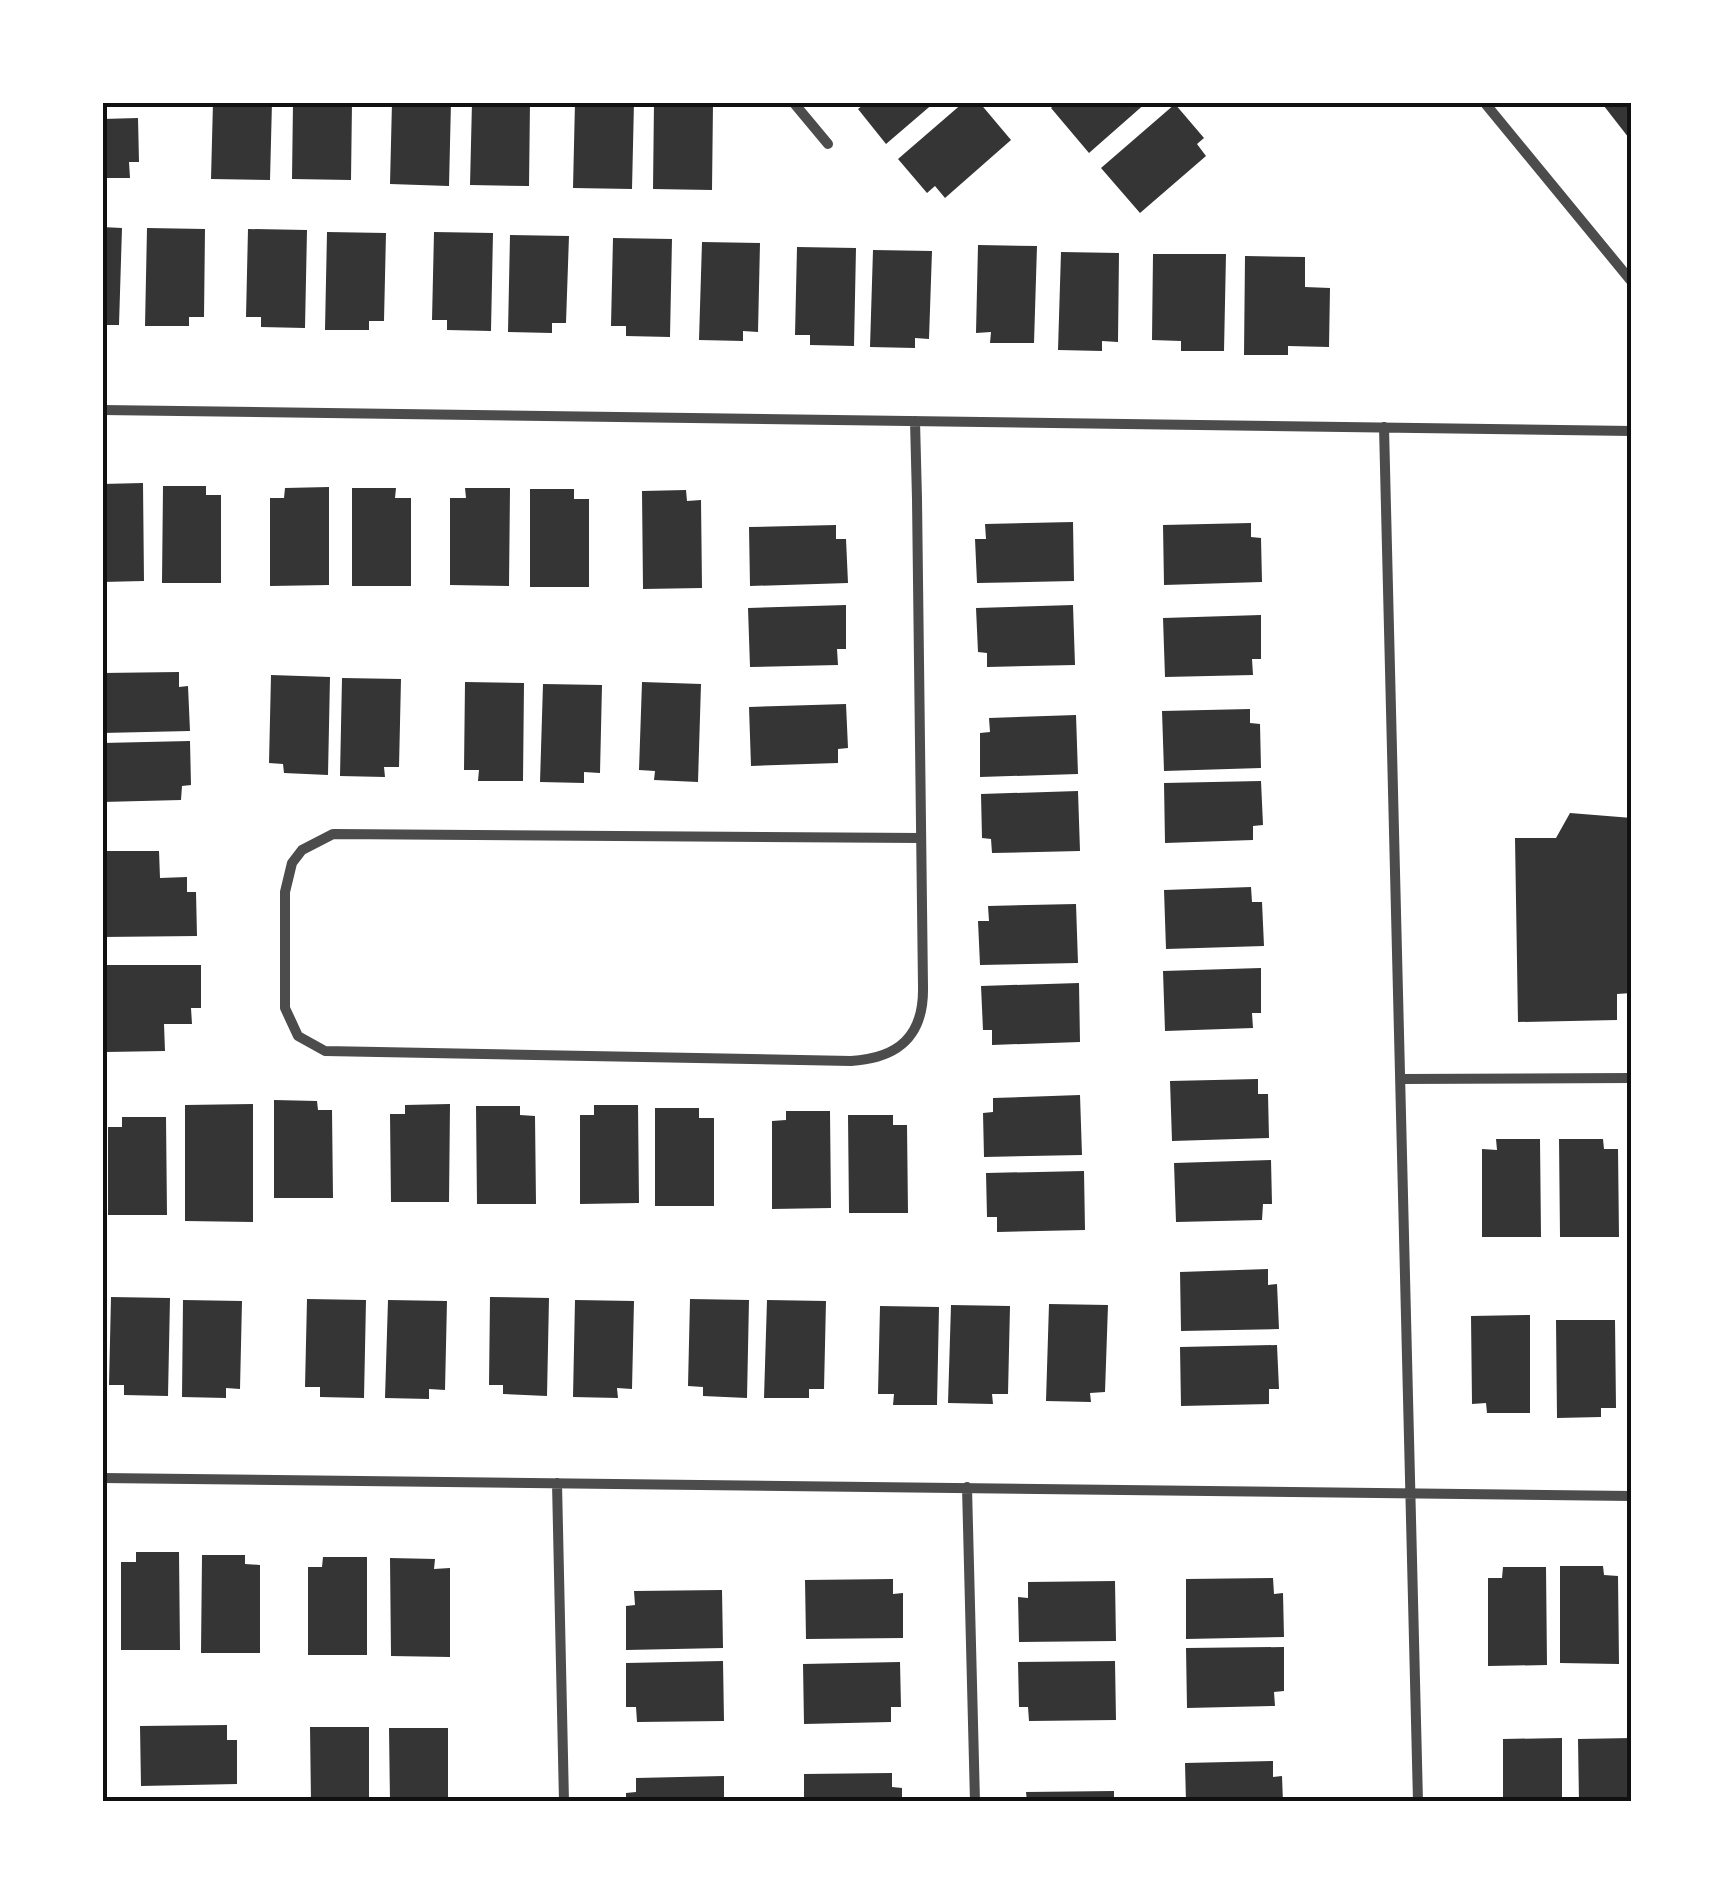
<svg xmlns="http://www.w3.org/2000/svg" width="1734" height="1904" font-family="'Nunito Sans',sans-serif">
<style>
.building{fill:#353535}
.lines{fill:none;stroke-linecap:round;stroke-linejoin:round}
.minor{stroke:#4c4c4c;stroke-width:10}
.neatline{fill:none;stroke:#111;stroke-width:4}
</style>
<rect width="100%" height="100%" fill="#fff"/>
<!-- building -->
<path class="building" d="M213 102H272L270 180 211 179Z
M293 102H352L351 180 292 179Z
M392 102H451L449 186 390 184Z
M472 102H530L529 186 470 185Z
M575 102H634L632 189 573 188Z
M654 102 713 103 712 190 653 189Z
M867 102H935L886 144 858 109Z
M964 102H979L1011 140 945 198 935 186 927 193 898 159Z
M1057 102H1147L1089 153 1051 108Z
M1609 102H1632V142L1604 106Z
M1175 104 1204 138 1197 144 1206 156 1140 213 1101 168Z
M138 118 139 162H129L130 178H102V119Z
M102 227 122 228 119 325H102Z
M147 228 205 229 204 317H189V326H145Z
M248 229 307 230 305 328 261 327V317H246Z
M327 232 386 233 384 321H369V330H325Z
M434 232 493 233 491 331 447 330V320H432Z
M510 235 569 236 566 323H552V333L508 332Z
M613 238 672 239 670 337 626 336V326H611Z
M702 242 760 243 758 332 743 331V341L699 340Z
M978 245 1037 246 1034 343H990L991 332 976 333Z
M797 247 856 248 854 346 810 345V335H795Z
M873 250 932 251 929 339 915 338V348L870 347Z
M1061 252 1119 253 1118 342 1102 341V351L1058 350Z
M1153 254H1226L1224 351H1181V341L1152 340Z
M1245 256 1305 257V287L1330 288 1329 347 1288 346V355H1244Z
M143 483 144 581 102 582V484Z
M163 486H206V495H221V583H162Z
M329 487V585L270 586V498H284L285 488Z
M352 488H396L395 498H411V586H352Z
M465 488H510L509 586 450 585V498H466Z
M530 489H574V499H589V587H530Z
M686 490 687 501 701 500 702 588 643 589 642 491Z
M1073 522 1074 581 977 583 975 539H986L985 524Z
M1251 523V537L1261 538 1262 582 1164 585 1163 525Z
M836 525V539H846L848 583 750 586 749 527Z
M846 605V649H837L838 665 750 667 748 608Z
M1073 605 1075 665 987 667V653L978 652 976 608Z
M1261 615V659H1252L1253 675 1165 677 1163 618Z
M179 672V687L188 686 190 731 102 733V673Z
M271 675 330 677 328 775 284 773 283 764 269 763Z
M342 678 401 679 399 767H384L385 777 340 776Z
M465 682 524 683 523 781H478L479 770H464Z
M642 682 701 684 698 782 654 780 655 771 639 770Z
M543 684 602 685 600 773 584 772V783L540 782Z
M846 704 848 748 838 749V763L751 766 749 707Z
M1250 709V723L1260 724 1261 768 1164 771 1162 711Z
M1076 715 1078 774 980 777V733L990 732 989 718Z
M190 741 191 785 182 786 181 800 102 802V743Z
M1261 781 1263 825 1253 826V840L1165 843 1164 783Z
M1078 791 1080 851 992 853 991 839 982 838 981 794Z
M1570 813 1632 818V993L1617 994V1020L1518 1022 1515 838H1556Z
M102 851H159L160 878 187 877V892H196L197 936 102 937Z
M1251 887 1252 902H1262L1264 946 1166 949 1164 890Z
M1076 904 1078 963 980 965 978 921H989L988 906Z
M105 965H201V1008H191L192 1024H164L165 1051 106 1052Z
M1261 968V1013H1252L1253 1028 1165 1031 1163 971Z
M1079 983 1080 1042 992 1045V1030H983L981 986Z
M1258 1079V1094H1268L1269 1138 1172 1141 1170 1081Z
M1080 1095 1082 1155 984 1157 983 1113 993 1112V1098Z
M274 1100 317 1101 318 1110H332L333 1198H274Z
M253 1104V1222L185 1221V1105Z
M450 1104 449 1202H391L390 1114H405V1105Z
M594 1105H638L639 1203 580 1204V1115H594Z
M476 1106H520V1115L535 1116 536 1204H477Z
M655 1108H699V1118H714V1206H655Z
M786 1111H830L831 1208 772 1209V1121L786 1120Z
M848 1115H893V1125H907L908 1213H849Z
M122 1117H166L167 1215H108V1127H122Z
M1496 1139H1540L1541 1237H1482V1149L1497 1150Z
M1559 1139H1603L1604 1149H1618L1619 1237H1560Z
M1271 1160 1272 1204H1263L1262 1220 1176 1222 1174 1163Z
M1084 1171 1085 1230 997 1232V1217H987L986 1173Z
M1268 1269V1285L1277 1284 1279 1329 1181 1331 1180 1272Z
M111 1297 170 1298 168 1396 124 1395V1385H109Z
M490 1297 549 1298 547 1396 503 1394V1385H489Z
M307 1299 366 1300 364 1398 320 1397V1387H305Z
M690 1299 749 1300 747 1398 703 1396V1387L688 1386Z
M183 1300 242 1301 240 1389 226 1388V1398L182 1397Z
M388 1300 447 1301 445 1390 429 1389V1399L385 1398Z
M575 1300 634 1301 632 1389 617 1388 618 1398 573 1397Z
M767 1300 826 1301 824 1389H809V1398H764Z
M1049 1304 1108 1305 1105 1392 1090 1393 1091 1402 1046 1401Z
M951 1305 1010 1306 1008 1394H992L993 1404 948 1403Z
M880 1306 939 1307 937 1405H893L894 1394H878Z
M1530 1315V1413H1487L1486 1403 1472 1404 1471 1316Z
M1556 1320H1615L1616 1408H1601V1417L1557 1418Z
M1277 1345 1279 1389H1269V1404L1181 1406 1180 1347Z
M136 1552H179L180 1650H121V1562H136Z
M202 1555H245V1564L260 1565V1653H201Z
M323 1557H367V1655H308V1567H322Z
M390 1558 435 1559 434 1569 450 1568V1657L391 1656Z
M1560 1566H1603L1604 1575 1618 1576 1619 1664 1560 1663Z
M1503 1567H1546L1547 1665 1488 1666V1578H1502Z
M1273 1578 1274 1594 1283 1593 1284 1637 1186 1639V1579Z
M893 1579V1594L903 1593V1638L806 1639 805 1580Z
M1115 1581 1116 1641 1019 1642 1018 1597 1028 1598V1582Z
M722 1590 723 1648 626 1650V1606L635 1605 634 1591Z
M1284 1647V1691L1274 1692 1275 1706 1187 1708 1186 1648Z
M723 1661 724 1721 637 1722 636 1707H626V1663Z
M1115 1661 1116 1720 1029 1721 1028 1707H1019L1018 1662Z
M900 1662 901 1707H891V1722L804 1724 803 1664Z
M227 1725V1740H237V1784L141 1786 140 1726Z
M310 1727H369V1802H311Z
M389 1728H448V1802H390Z
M1562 1738V1802H1503V1739Z
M1632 1738V1802H1579L1578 1739Z
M1273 1761V1777L1282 1776 1283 1802H1186L1185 1763Z
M892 1773V1787L902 1788V1802H804V1774Z
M724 1776V1802H626V1793L636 1792V1778Z
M1114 1791V1802H1027L1026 1792Z"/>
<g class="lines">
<!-- minor -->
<path class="minor" d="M793 102 828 144
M1484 102 1632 282
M102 410 1632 431
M915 421 917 499 923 987C924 1036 899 1058 851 1061L325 1051 298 1036 285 1008V892L292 863 302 850 333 834 921 838
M1384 427 1418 1802
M1401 1079 1632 1078
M102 1478 1632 1496
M557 1483 564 1802
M967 1487 975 1802"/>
</g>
<!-- border -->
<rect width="1734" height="1904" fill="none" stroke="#ffffff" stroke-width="210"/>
<rect x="105" y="105" width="1524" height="1694" class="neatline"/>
</svg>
